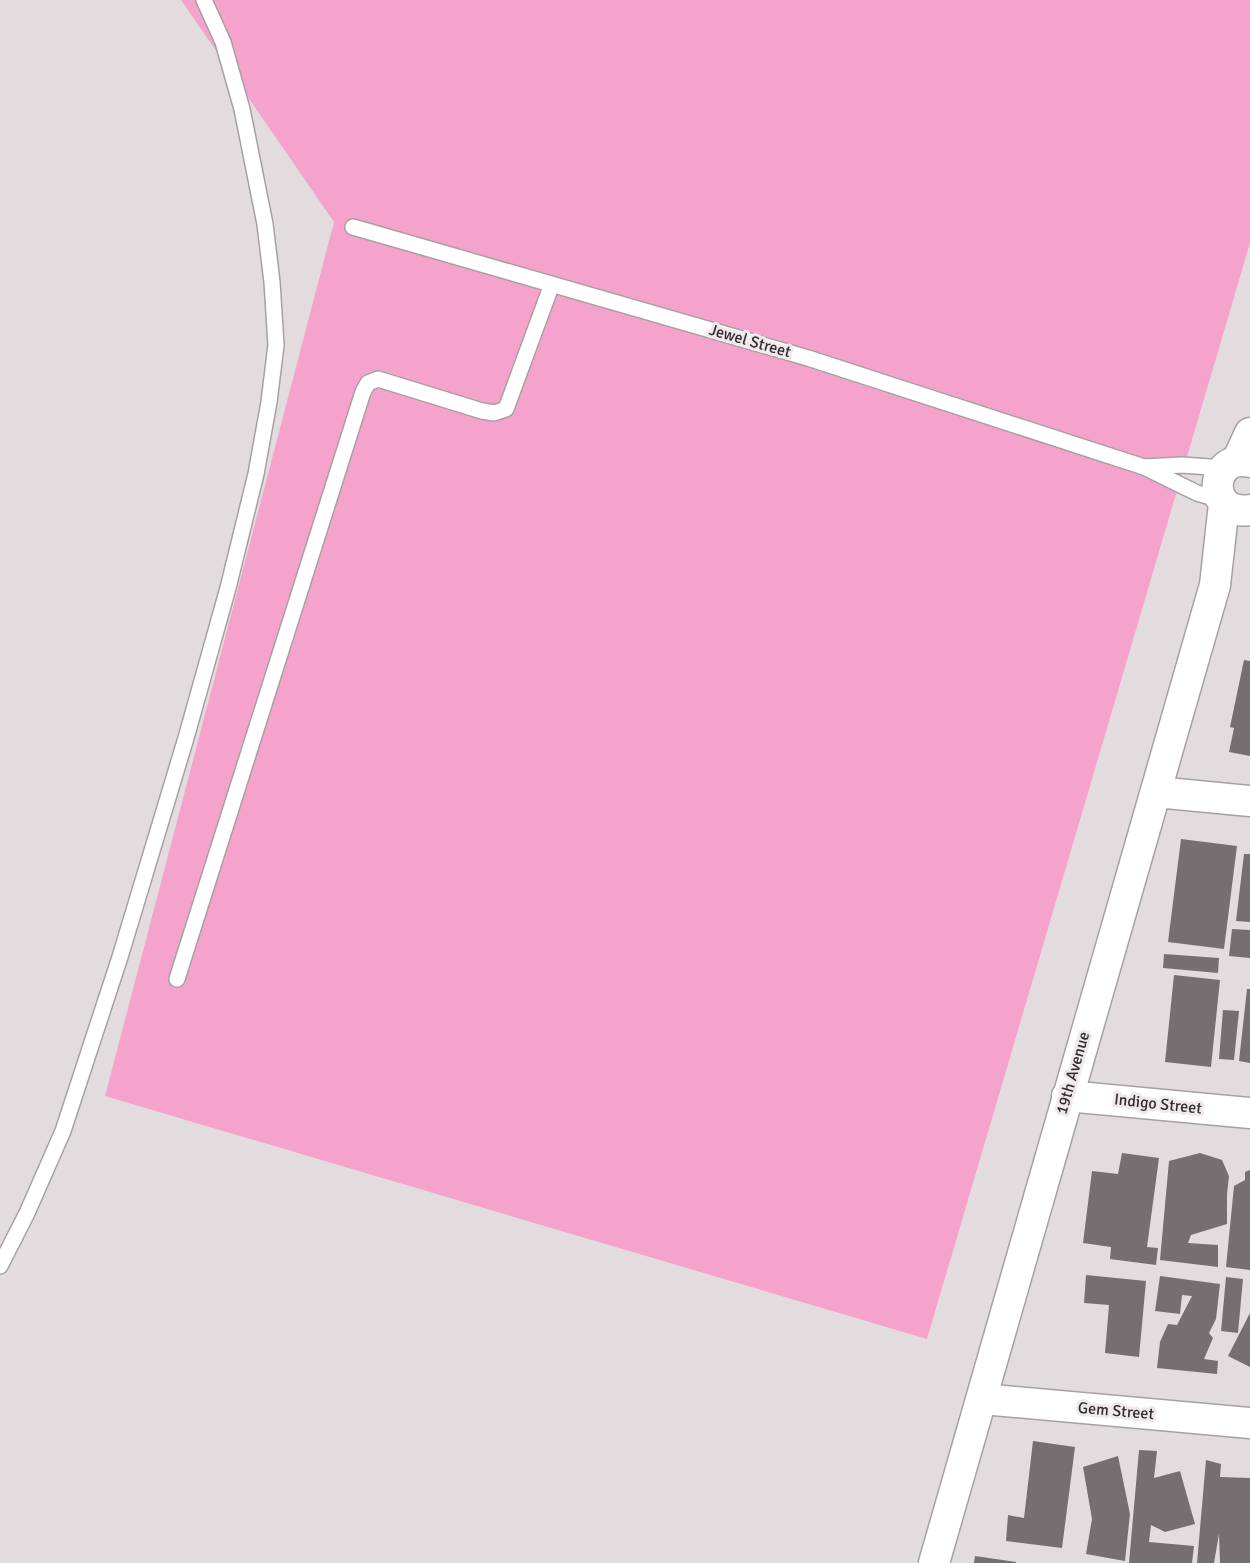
<svg xmlns="http://www.w3.org/2000/svg" width="1250" height="1563" font-family="Signika,sans-serif">
<style>
.green{fill:#f5a3cc}
.building{fill:#756f72}
.lines{fill:none;stroke-linecap:round;stroke-linejoin:round}
.lane-casing{stroke:#a7a0a3;stroke-width:18}
.street-casing{stroke:#a7a0a3;stroke-width:33}
.lane{stroke:#fff;stroke-width:15}
.street{stroke:#fff;stroke-width:30}
.labels{text-anchor:middle;dominant-baseline:central;stroke-width:6;stroke-linejoin:round;paint-order:stroke}
.street-label{font-size:16px;fill:#302d2e;stroke:#f0e9ec}
</style>
<rect width="100%" height="100%" fill="#e3dcdf"/>
<!-- green -->
<path class="green" d="M181 0H1250V243L927 1339 105 1096 334 222Z"/>
<!-- building -->
<path class="building" d="M1244 660 1250 661V756L1229 752 1234 728 1230 727Z
M1181 839 1237 846 1224 949 1168 942Z
M1244 854H1250V922L1236 921Z
M1232 929 1250 930V958L1229 956Z
M1164 954 1219 958 1218 973 1163 968Z
M1174 975 1220 980 1211 1067 1165 1062Z
M1247 989H1250V1063L1239 1061Z
M1223 1010 1239 1011 1234 1060 1219 1059Z
M1122 1153 1159 1158 1147 1247 1158 1248 1156 1265 1110 1259 1111 1247 1083 1243 1092 1171 1118 1174Z
M1200 1153 1222 1160 1229 1176 1227 1194V1224L1191 1235 1188 1243 1218 1245V1267L1160 1260 1169 1161Z
M1250 1170V1270L1226 1267 1234 1186 1245 1180V1172Z
M1086 1275 1146 1281 1139 1357 1105 1353 1109 1305 1084 1303Z
M1160 1276 1220 1284 1216 1319 1209 1333 1213 1338 1204 1359 1218 1361 1217 1374 1157 1368 1160 1342 1168 1324 1177 1325 1192 1296 1182 1295 1180 1314 1155 1311Z
M1226 1277 1243 1279 1238 1333 1221 1331Z
M1250 1313V1367L1228 1356Z
M1033 1441 1075 1447 1062 1548 1006 1541 1008 1515 1024 1518Z
M1139 1450 1157 1451 1154 1478 1180 1471 1195 1524 1165 1532 1151 1525 1149 1542 1194 1546 1192 1563H1129Z
M1118 1456 1130 1514 1125 1561 1086 1554 1092 1519 1083 1467Z
M1206 1460 1221 1464 1220 1477 1250 1478V1563H1220L1219 1534 1214 1563H1197Z
M975 1556 1016 1562V1563H974Z"/>
<g class="lines">
<!-- lane casing -->
<g class="lane-casing">
<path id="lane" d="M353 227 808 358 1144 467 1197 493 1221 500
M1144 467 1182 465 1224 468
M177 979 363 392 368 383 378 379 482 411 494 413 506 409 552 284
M0 1266 27 1213 63 1131 120 957 186 738 228 588 256 474 269 402 276 345 272 282 265 224 242 109 223 42 204 0"/>
</g>
<!-- street casing -->
<g class="street-casing">
<path id="street" d="M1237 461 1250 433
M1250 462C1209 452 1205 517 1250 510
M1156 792 1250 801
M1067 1096 1250 1113
M982 1399 1250 1423
M934 1563 1215 585 1224 504"/>
</g>
<!-- lane -->
<use href="#lane" class="lane"/>
<!-- street -->
<use href="#street" class="street"/>
</g>
<g class="labels">
<!-- street labels -->
<g class="street-label">
<text transform="translate(750 341) rotate(16)">Jewel Street</text>
<text transform="translate(1073 1073) rotate(-74)">19th Avenue</text>
<text transform="translate(1158 1104) rotate(6)">Indigo Street</text>
<text transform="translate(1116 1411) rotate(5)">Gem Street</text>
</g>
</g>
</svg>
